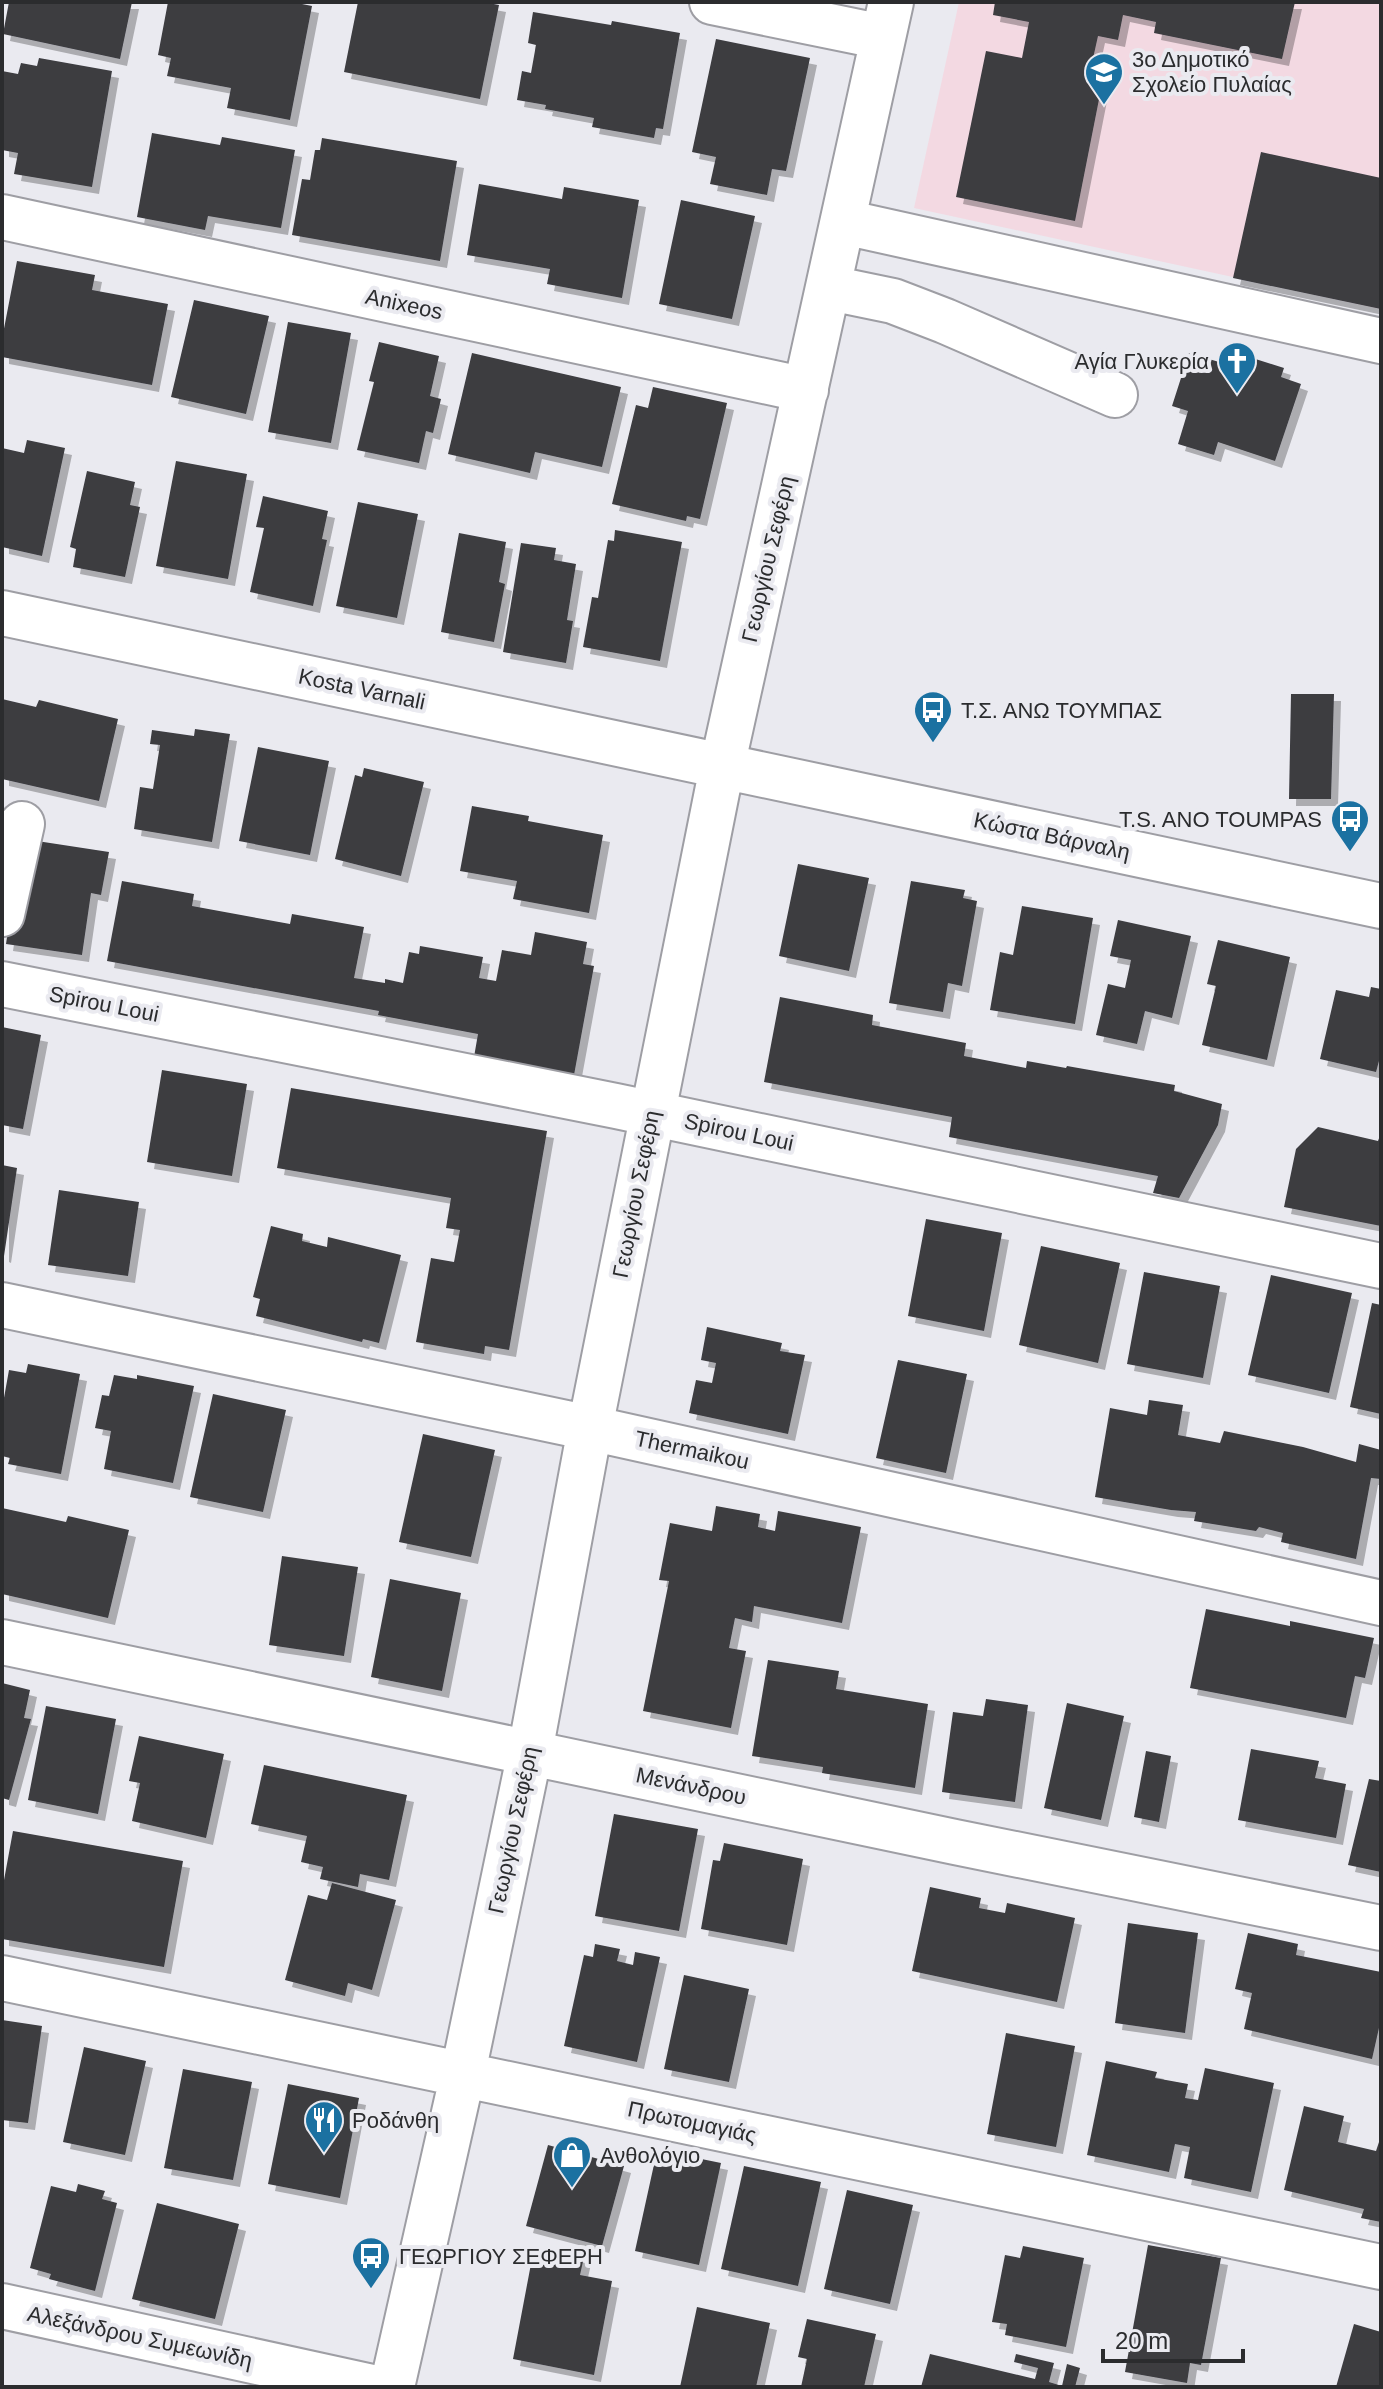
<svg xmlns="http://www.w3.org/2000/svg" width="1383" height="2389" font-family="Helvetica,sans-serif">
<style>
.education{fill:#f3d9e2}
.building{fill:#3c3c41;filter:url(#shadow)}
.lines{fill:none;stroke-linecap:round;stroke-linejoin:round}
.minor-casing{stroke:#9e9ea4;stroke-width:48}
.minor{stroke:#fff;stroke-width:44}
.labels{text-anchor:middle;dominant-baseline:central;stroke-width:8;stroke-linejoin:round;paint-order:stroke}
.poi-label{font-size:22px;fill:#2b2c2e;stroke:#eaeaf0;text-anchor:start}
.street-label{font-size:22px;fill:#2b2c2e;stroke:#eaeaf0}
</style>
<defs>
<filter id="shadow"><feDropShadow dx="7" dy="7" stdDeviation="0" flood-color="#0004"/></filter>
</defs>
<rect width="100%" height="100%" fill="#eaeaf0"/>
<!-- education -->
<path class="education" d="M959 2H1381V309L914 208Z"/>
<!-- building -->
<path class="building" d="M9 2H132L120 59 3 34Z
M168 2H292L312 6 290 120 227 108 231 88 167 76 171 58 158 55Z
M358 2H483L499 5 480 99 344 72Z
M995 2H1295L1282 59 1154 33 1156 22 1123 15 1118 40 1098 36 1090 72 1104 74 1075 221 956 197 986 51 1022 58 1029 22 993 15Z
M533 12 611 25 612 21 680 33 663 129 656 128 654 138 592 127 594 118 545 109 546 105 517 100 522 71 531 73 536 45 528 43Z
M716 39 810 58 786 171 772 169 767 195 710 184 716 157 692 152Z
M39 58 112 71 92 187 14 174 18 153 2 150V71L18 74 21 63 37 66Z
M152 133 220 145 222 137 295 150 281 228 208 216 205 230 137 217Z
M322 138 457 161 440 261 292 235 302 179 310 180 315 150H320Z
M1261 152 1381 178V309L1233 278Z
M479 184 562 199 564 187 639 200 622 298 547 284 550 269 467 255Z
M681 200 755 216 732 319 659 304Z
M17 261 95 275 92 290 168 304 152 385 2 357V339Z
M194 300 269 316 246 414 171 397Z
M288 322 351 333 331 443 268 432Z
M379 342 439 356 430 396 441 399 433 433 426 431 419 463 357 450 374 382 369 381Z
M1224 349 1284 368 1281 377 1301 384 1275 461 1218 442 1214 455 1178 444 1188 411 1172 406 1189 353 1219 362Z
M472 353 621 387 602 467 535 452 530 473 448 454Z
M653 387 727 403 700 519 687 516 686 521 612 504 636 405 648 408Z
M27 440 65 448 42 556 2 547V448L24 453Z
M176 461 247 474 228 579 156 566Z
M87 471 135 482 130 505 140 507 125 577 73 567 76 549 70 547Z
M263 496 328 511 322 539 327 540 313 606 250 592 264 528 256 527Z
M358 502 418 514 397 618 336 606Z
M615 530 682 542 660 661 583 647 592 597 598 598 608 540 614 541Z
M459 533 506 542 499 582 505 584 494 642 441 632Z
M521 543 556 548 554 560 576 564 567 620 573 621 566 663 503 652Z
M1291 694H1334L1331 799H1289Z
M2 699 36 707 39 700 118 719 99 801 2 779Z
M195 729 230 734 212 842 134 829 140 787 153 789 160 745 150 744 152 730 194 736Z
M258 747 329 761 310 855 239 841Z
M364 768 424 782 401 876 335 859 355 775 362 777Z
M472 806 529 816 528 821 603 835 589 913 513 899 517 881 460 871Z
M37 841 109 852 101 895 91 893 82 955 6 944 20 850Z
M798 864 869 878 849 971 779 956Z
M122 881 194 894 192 906 290 924 292 914 364 927 354 978 385 983V979L403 983 409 952 419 954 420 946 483 957 479 978 496 981 502 950 531 955 535 932 587 942 583 964 594 966 574 1075 474 1057 478 1034 378 1015 379 1011 107 961Z
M911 881 965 890 963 898 977 901 962 986 948 983 943 1012 889 1003Z
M1022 906 1093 918 1075 1024 990 1010 1000 952 1013 955Z
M1118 920 1191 936 1172 1018 1145 1011 1137 1044 1096 1035 1108 984 1125 988 1131 960 1110 956Z
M1218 940 1290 957 1267 1060 1202 1045 1216 986 1207 984Z
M1371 987 1381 989V1062L1379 1061 1376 1072 1320 1059 1336 990 1369 997Z
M780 997 873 1015 872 1025 966 1043 964 1056 1026 1068 1027 1061 1066 1068 1067 1066 1175 1085 1174 1091 1222 1104 1218 1125 1179 1198 1153 1193 1158 1176 949 1137 952 1117 764 1082Z
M2 1027 41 1035 23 1129 2 1125Z
M162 1070 247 1084 232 1176 147 1162Z
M291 1088 547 1131 509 1350 485 1346 484 1354 416 1342 431 1258 454 1262 460 1230 446 1228 451 1198 277 1168Z
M1318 1127 1378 1141 1381 1133V1226L1284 1207 1296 1149Z
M2 1165 17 1168 4 1256 2 1255Z
M59 1190 139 1202 128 1276 48 1265Z
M926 1219 1002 1233 984 1331 908 1316Z
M271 1226 303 1234 302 1241 327 1247 328 1237 401 1255 379 1343 363 1339 362 1342 256 1316 260 1299 253 1297Z
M1041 1246 1120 1263 1098 1363 1019 1345Z
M1144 1272 1220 1286 1203 1378 1127 1364Z
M1271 1275 1352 1293 1329 1393 1248 1375Z
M1372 1303 1381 1305V1414L1350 1407Z
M707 1327 782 1343 780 1351 805 1355 788 1434 689 1413 696 1380 712 1383 716 1363 701 1360Z
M898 1360 967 1374 946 1473 876 1458Z
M28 1364 80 1374 61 1474 8 1464 10 1458 2 1456V1409L9 1370 26 1373Z
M114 1375 137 1379V1375L194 1386 173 1483 104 1469 111 1431 95 1428 102 1395 109 1396Z
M213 1394 286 1410 263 1512 190 1497Z
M1149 1400 1183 1405 1178 1435 1220 1443 1224 1431 1303 1447 1356 1462 1359 1444 1381 1450V1479L1371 1478 1356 1559 1281 1542 1283 1533 1259 1527 1256 1531 1194 1521 1196 1512 1171 1510 1095 1497 1110 1408 1147 1415Z
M423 1434 495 1450 471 1557 399 1542Z
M716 1506 760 1514 758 1527 775 1531 778 1511 861 1527 842 1623 754 1606 752 1622 735 1618 729 1648 746 1651 731 1728 643 1711 669 1581 659 1580 670 1523 712 1531Z
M2 1508 66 1522 68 1516 129 1530 108 1618 2 1594Z
M282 1556 358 1567 344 1656 269 1645Z
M390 1579 461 1593 442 1691 371 1677Z
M1206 1609 1290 1626V1621L1374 1638 1365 1678 1355 1676 1346 1718 1190 1688Z
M768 1660 839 1671 836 1689 928 1704 915 1788 822 1773 823 1767 752 1756Z
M2 1683 30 1690 24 1718 31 1719 9 1800 2 1798Z
M986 1699 1028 1705 1015 1802 942 1792 953 1712 983 1716Z
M1067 1703 1124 1716 1101 1820 1044 1808Z
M46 1706 116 1719 98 1814 28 1800Z
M139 1736 224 1754 206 1838 132 1821 140 1783 129 1781Z
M1251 1749 1319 1761 1315 1778 1346 1784 1336 1838 1238 1820Z
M1146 1751 1171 1756 1159 1822 1134 1817Z
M264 1765 407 1795 389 1880 360 1874 358 1887 320 1879 323 1867 301 1862 307 1836 251 1824Z
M1369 1779 1381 1781V1872L1348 1865Z
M614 1814 698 1829 679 1931 595 1916Z
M13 1831 183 1861 164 1967 2 1939V1891Z
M724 1843 803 1859 787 1945 701 1929 713 1860 720 1861Z
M332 1883 396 1900 372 1990 348 1983 345 1996 285 1980 308 1895 327 1900Z
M930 1887 981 1898 979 1908 1005 1913 1007 1903 1075 1918 1057 2002 912 1971Z
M1128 1923 1198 1933 1185 2033 1115 2023Z
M1248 1933 1298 1944 1296 1955 1381 1972V2019L1372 2059 1244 2029 1252 1993 1235 1989Z
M595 1944 620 1949 617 1961 633 1965 635 1952 660 1957 637 2062 564 2046 584 1955 593 1957Z
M684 1975 749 1989 729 2082 664 2069Z
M2 2020 42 2026 28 2123 2 2120Z
M1006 2033 1075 2046 1056 2147 987 2134Z
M84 2047 146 2061 125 2155 63 2142Z
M1106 2061 1157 2072 1155 2078 1188 2084 1185 2098 1198 2100 1205 2068 1274 2083 1251 2192 1184 2178 1190 2147 1175 2144 1169 2172 1087 2155Z
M183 2069 252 2082 233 2180 164 2168Z
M288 2084 359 2098 340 2198 268 2184Z
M1304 2106 1344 2116 1338 2142 1376 2151 1381 2136V2222L1361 2218 1364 2209 1284 2190Z
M548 2145 624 2166 602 2246 526 2226Z
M677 2154 721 2163 699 2265 635 2251 655 2160 675 2164Z
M744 2166 821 2182 798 2286 721 2269Z
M78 2184 105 2191 102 2199 117 2203 95 2291 49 2279 51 2274 30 2268 51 2186 76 2192Z
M847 2190 913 2205 890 2304 824 2289Z
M157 2203 239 2224 215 2319 132 2299Z
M1148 2245 1221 2258 1201 2365 1190 2363 1187 2383 1125 2372Z
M1023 2246 1084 2258 1066 2347 1005 2335 1007 2324 992 2322 1005 2255 1020 2258Z
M534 2248 584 2257 580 2275 612 2281 594 2375 513 2359Z
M697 2307 770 2323 756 2387H680Z
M807 2319 876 2334 864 2387H801L807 2359 798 2357Z
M1354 2324 1381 2332V2387H1336Z
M930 2354 1035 2379 1038 2368 1014 2362 1016 2354 1054 2363 1049 2382 1062 2386 1067 2364 1080 2368 1075 2387H921Z"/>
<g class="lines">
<!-- minor casing -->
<g class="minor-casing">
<path id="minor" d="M712 2 883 37
M2 217 806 390
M844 222 1381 341
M830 288 893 301 945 321 1115 395
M2 613 1381 906
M2 914 22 824
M2 984 616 1106 1381 1266
M2 1305 590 1428 1381 1603
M2 1642 955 1842 1381 1928
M2 1978 1381 2267
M2 2306 372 2387
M392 2387 463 2073 530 1752 590 1428 722 767 891 2"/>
</g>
<!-- minor -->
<use href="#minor" class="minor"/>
</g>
<!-- icons -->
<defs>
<g id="school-pin" transform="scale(2)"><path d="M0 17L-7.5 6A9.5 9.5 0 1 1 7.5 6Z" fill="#1b71a1" stroke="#eaeaf0"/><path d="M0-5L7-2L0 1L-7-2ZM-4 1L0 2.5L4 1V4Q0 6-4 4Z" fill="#fff"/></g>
<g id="church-pin" transform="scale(2)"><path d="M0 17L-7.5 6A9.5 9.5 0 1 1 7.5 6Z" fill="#1b71a1" stroke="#eaeaf0"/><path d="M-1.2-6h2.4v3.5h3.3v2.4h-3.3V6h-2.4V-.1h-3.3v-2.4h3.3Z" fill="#fff"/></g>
<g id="bus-pin" transform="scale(2)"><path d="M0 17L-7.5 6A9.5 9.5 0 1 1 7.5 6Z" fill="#1b71a1" stroke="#eaeaf0"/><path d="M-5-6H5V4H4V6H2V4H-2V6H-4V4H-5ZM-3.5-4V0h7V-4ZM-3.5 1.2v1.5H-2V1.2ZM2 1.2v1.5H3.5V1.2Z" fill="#fff"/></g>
<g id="restaurant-pin" transform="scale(2)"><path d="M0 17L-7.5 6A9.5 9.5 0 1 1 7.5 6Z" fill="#1b71a1" stroke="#eaeaf0"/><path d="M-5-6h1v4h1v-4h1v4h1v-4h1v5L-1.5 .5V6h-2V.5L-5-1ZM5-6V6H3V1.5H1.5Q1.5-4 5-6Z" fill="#fff"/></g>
<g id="shop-pin" transform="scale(2)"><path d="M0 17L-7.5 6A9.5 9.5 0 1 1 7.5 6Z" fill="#1b71a1" stroke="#eaeaf0"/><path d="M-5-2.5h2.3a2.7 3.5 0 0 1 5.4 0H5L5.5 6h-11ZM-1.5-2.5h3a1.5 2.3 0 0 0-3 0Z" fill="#fff"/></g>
</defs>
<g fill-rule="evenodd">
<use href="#school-pin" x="1104" y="72"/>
<use href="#church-pin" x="1237" y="361"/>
<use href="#bus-pin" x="933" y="710"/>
<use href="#bus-pin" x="1350" y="819"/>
<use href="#restaurant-pin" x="324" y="2120"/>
<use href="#shop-pin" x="572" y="2155"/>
<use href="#bus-pin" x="371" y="2256"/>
</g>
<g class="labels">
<!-- poi labels -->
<g class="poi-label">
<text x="1132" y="59">3ο Δημοτικό<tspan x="1132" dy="25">Σχολείο Πυλαίας</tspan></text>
<text x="1209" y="361" text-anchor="end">Αγία Γλυκερία</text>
<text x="961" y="710">Τ.Σ. ΑΝΩ ΤΟΥΜΠΑΣ</text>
<text x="1322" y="819" text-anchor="end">T.S. ANO TOUMPAS</text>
<text x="352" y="2120">Ροδάνθη</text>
<text x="600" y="2155">Ανθολόγιο</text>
<text x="399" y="2256">ΓΕΩΡΓΙΟΥ ΣΕΦΕΡΗ</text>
</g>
<!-- street labels -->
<g class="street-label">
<text transform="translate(404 304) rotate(12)">Anixeos</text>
<text transform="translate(768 559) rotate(-77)">Γεωργίου Σεφέρη</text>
<text transform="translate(362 689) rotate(12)">Kosta Varnali</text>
<text transform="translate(1052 836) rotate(12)">Κώστα Βάρναλη</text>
<text transform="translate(104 1004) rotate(11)">Spirou Loui</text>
<text transform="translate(739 1132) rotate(12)">Spirou Loui</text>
<text transform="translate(636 1194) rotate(-79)">Γεωργίου Σεφέρη</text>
<text transform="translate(692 1450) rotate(12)">Thermaikou</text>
<text transform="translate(691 1786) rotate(12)">Μενάνδρου</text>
<text transform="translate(513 1830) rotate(-78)">Γεωργίου Σεφέρη</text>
<text transform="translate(692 2122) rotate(12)">Πρωτομαγιάς</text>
<text transform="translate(140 2337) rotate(12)">Αλεξάνδρου Συμεωνίδη</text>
</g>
</g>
<!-- border -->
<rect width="1383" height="2389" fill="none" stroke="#2b2c2e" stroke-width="8"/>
<!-- scale -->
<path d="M1103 2349v12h140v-12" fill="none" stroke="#2b2c2e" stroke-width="4"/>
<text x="1115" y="2349" font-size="24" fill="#2b2c2e" stroke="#eaeaf0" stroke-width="6" paint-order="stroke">20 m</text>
</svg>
